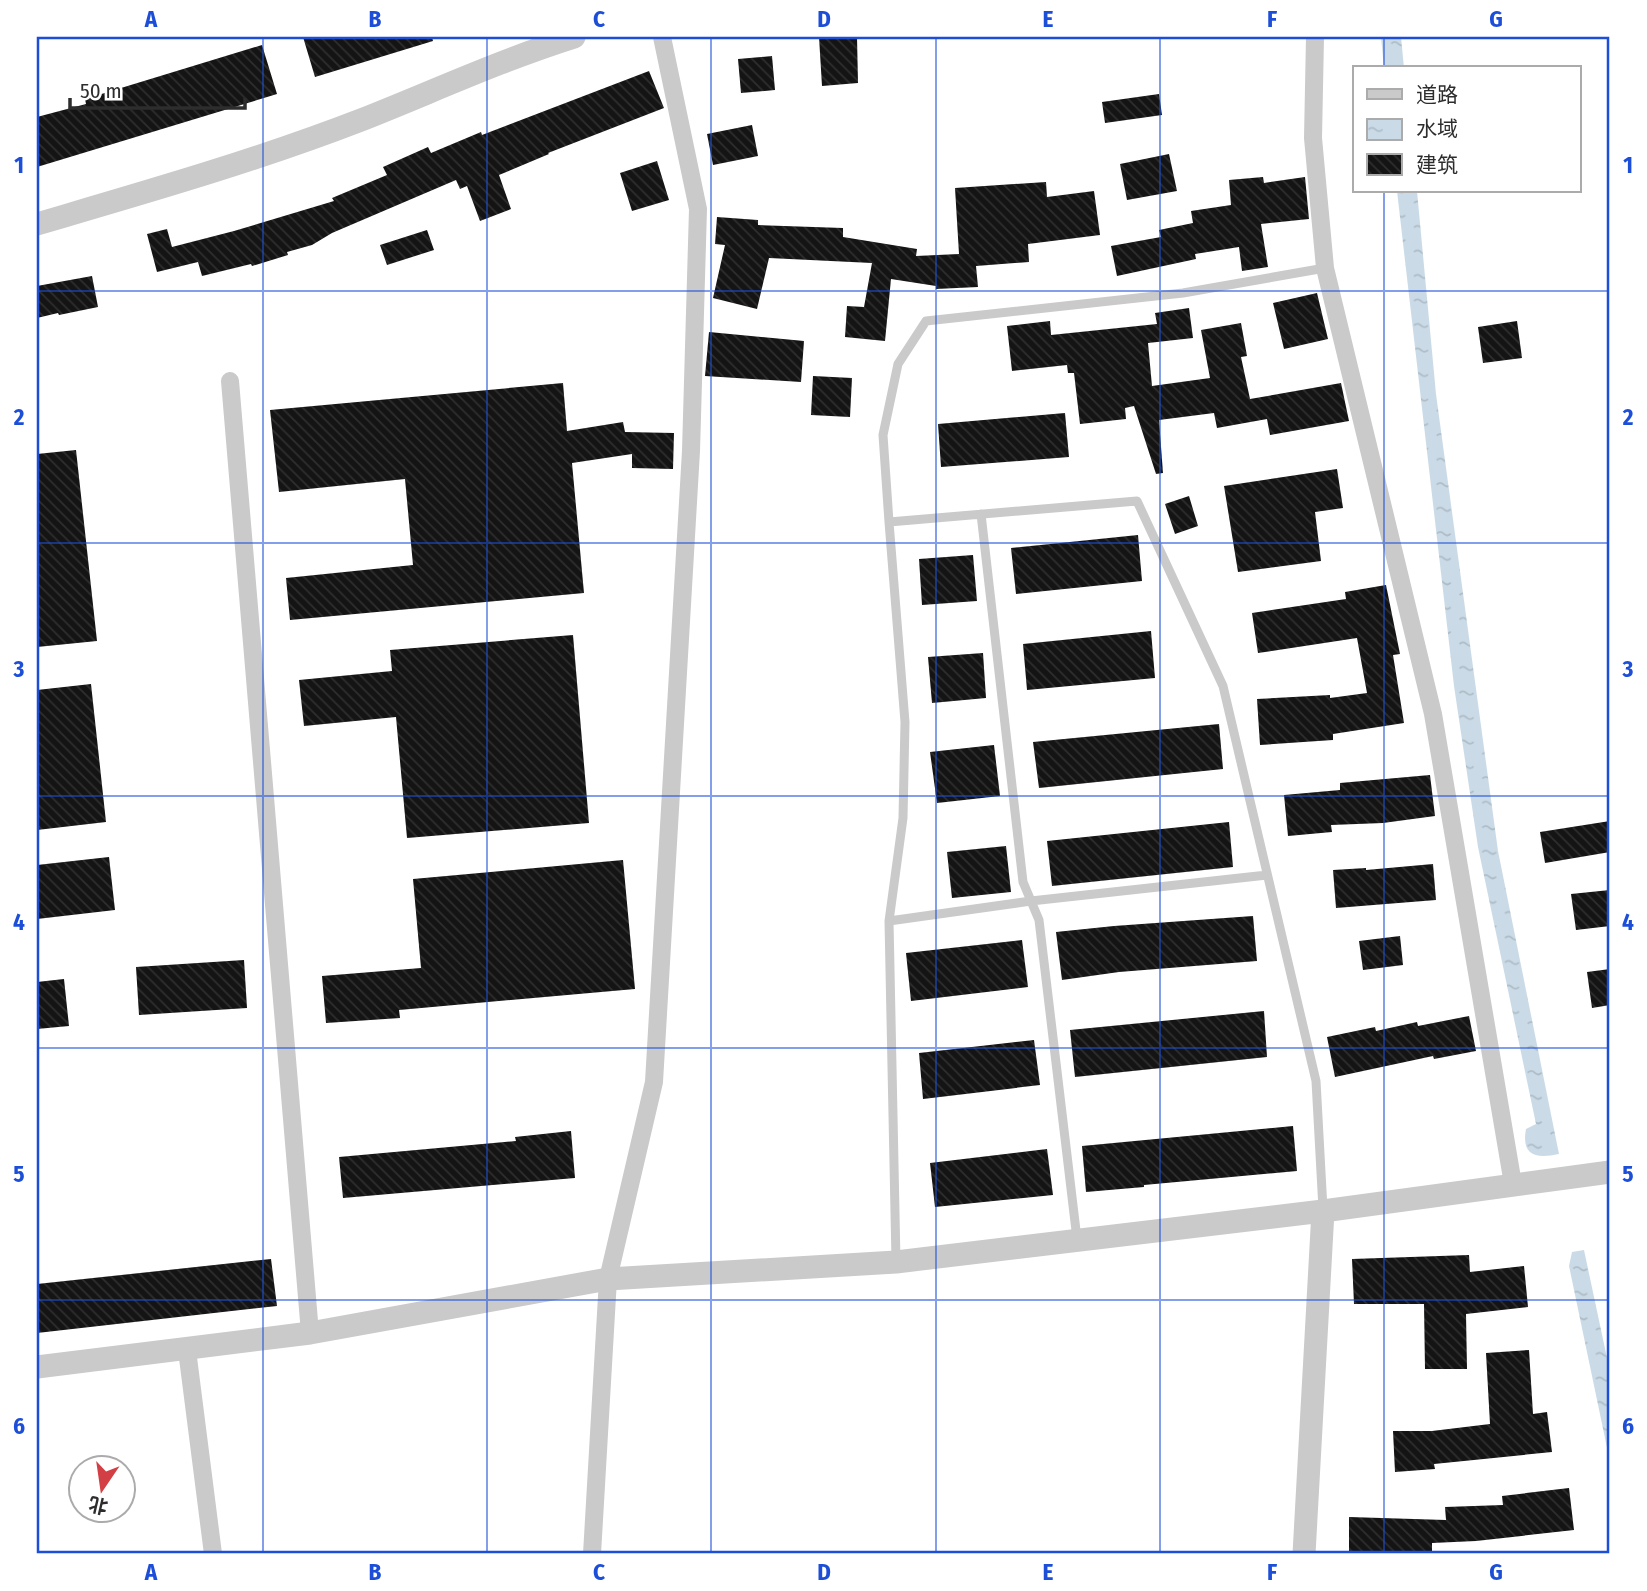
<svg xmlns="http://www.w3.org/2000/svg" width="1647" height="1591" font-family="'Fira Sans Condensed','Noto Sans SC',sans-serif">
<style>
.water{fill:url(#water-ripples)}
.building{fill:url(#building-back-hatch)}
.lines{fill:none;stroke-linecap:round;stroke-linejoin:round}
.service{stroke:#cacaca;stroke-width:9}
.minor{stroke:#cacaca;stroke-width:18}
.tertiary{stroke:#cacaca;stroke-width:23}
.grid{fill:none;stroke:#1d4ed8;stroke-width:2;stroke-opacity:0.55}
.neatline{fill:none;stroke:#1d4ed8;stroke-width:2.5}
.grid-label{font-size:23px;text-anchor:middle;font-weight:bold;fill:#1d4ed8}
</style>
<defs>
<pattern id="water-ripples" width="26" height="14" patternUnits="userSpaceOnUse" patternTransform="scale(1.75)"><rect width="26" height="14" fill="#cadbe7"/><path d="M2 4q2-2 4 0t4 0M15 11q2-2 4 0t4 0" fill="none" stroke="#aebcc6"/></pattern>
<pattern id="building-back-hatch" width="6" height="6" patternUnits="userSpaceOnUse" patternTransform="scale(1.75)"><rect width="6" height="6" fill="#141414"/><path d="M-1 5l2 2M0 0l6 6M5-1l2 2" fill="none" stroke="#2e2e2e"/></pattern>
</defs>
<rect width="100%" height="100%" fill="#fff"/>
<!-- water -->
<path class="water" d="M1381 37H1401L1404 68H1384Z
M1397 191H1417L1436 394 1498 851 1559 1154C1536 1159 1521 1156 1526 1129L1536 1124 1478 847 1454 686Z
M1584 1250 1610 1372V1462L1569 1266 1572 1252Z"/>
<!-- building -->
<path class="building" d="M303 37H432L433 41 315 77Z
M819 37H857L858 83 822 86Z
M262 45 277 94 37 167V117L86 104 85 99Z
M772 56 775 90 741 93 738 59Z
M649 71 664 108 548 153 549 154 499 175 511 209 480 221 467 186 460 189 456 180 332 233 312 245 287 252 288 255 252 266 251 264 202 276 198 262 157 272 147 234 167 229 172 247 234 231 334 201 332 198 387 175 383 167 428 147 431 153 481 132 482 135Z
M1159 94 1162 115 1105 123 1102 102Z
M752 125 758 156 713 165 707 134Z
M1169 154 1177 191 1127 200 1120 164Z
M657 161 669 200 632 211 620 173Z
M1263 177 1264 183 1305 177 1309 219 1261 224 1268 267 1242 271 1239 247 1195 254 1196 259 1117 276 1111 246 1161 237 1159 230 1193 223 1191 211 1231 205 1229 180Z
M1046 182 1047 197 1094 191 1100 235 1028 244 1029 262 976 266 978 287 936 289V286L891 279 885 341 845 337 847 306 864 307 872 263 769 258 757 309 713 298 725 245 715 244 717 217 758 220V225L843 228V237L917 249 916 256 959 254 955 188Z
M427 230 434 250 387 265 380 245Z
M92 276 98 307 59 315 58 313 37 318V286Z
M1317 293 1328 339 1284 349 1273 303Z
M1189 308 1193 338 1148 343 1152 386 1210 378 1201 330 1241 323 1247 356 1241 357 1250 399 1341 383 1349 421 1270 435 1267 419 1217 428 1214 413 1159 420 1163 473 1156 474 1134 406 1125 408 1126 419 1080 424 1074 373H1068L1067 365 1012 371 1007 326 1050 321 1051 335 1157 324 1155 313Z
M1517 321 1522 358 1483 363 1478 327Z
M709 332 804 341 801 382 705 376Z
M813 376 852 378 850 417 811 415Z
M563 383 567 431 623 422 625 432 674 433 673 469 632 468V454L572 463 584 593 290 620 286 578 413 565 405 479 279 492 270 410Z
M1065 413 1069 457 941 467 938 424Z
M76 450 97 641 37 647V454Z
M1337 469 1343 508 1315 512 1321 561 1238 572 1224 486Z
M1189 496 1198 526 1175 534 1165 504Z
M1138 535 1142 581 1016 594 1011 548Z
M973 555 977 601 922 605 919 559Z
M1386 585 1400 654 1393 655 1404 723 1333 734V740L1260 745 1257 699 1330 695V698L1367 693 1357 638 1258 653 1252 613 1346 599 1345 592Z
M1151 631 1155 678 1027 690 1023 644Z
M573 635 589 823 407 838 396 717 304 726 299 680 392 671 390 650Z
M983 653 986 698 932 703 928 657Z
M91 684 106 822 37 830V690Z
M1219 724 1223 769 1039 788 1033 742Z
M994 745 1000 796 937 803 930 752Z
M1430 775 1435 816 1383 823 1331 825 1332 832 1288 836 1284 795 1340 790V783Z
M1610 821V852L1545 863 1540 832Z
M1229 822 1233 867 1052 886 1047 841Z
M1006 846 1011 892 952 898 947 852Z
M109 857 115 910 37 919V865Z
M623 860 635 989 399 1010 400 1018 326 1023 322 976 421 968 413 879Z
M1433 864 1436 900 1336 908 1333 870 1366 868V870Z
M1610 890V926L1576 930 1571 894Z
M1253 916 1257 961 1119 972 1062 980 1056 932 1114 926Z
M1400 936 1403 965 1363 970 1359 941Z
M1022 940 1028 987 911 1001 906 953Z
M244 960 247 1008 139 1015 136 967Z
M1610 969V1005L1592 1008 1587 972Z
M64 979 69 1026 37 1029V982Z
M1264 1011 1267 1057 1075 1077 1070 1030Z
M1469 1016 1476 1051 1434 1059 1433 1056 1335 1077 1327 1037 1375 1027 1376 1031 1417 1022 1418 1026Z
M1034 1040 1040 1085 923 1099 919 1053Z
M1293 1126 1297 1171 1144 1185V1187L1086 1192 1082 1146Z
M571 1131 575 1178 343 1198 339 1157 516 1141 515 1137Z
M1047 1149 1053 1195 935 1207 930 1163Z
M1469 1255 1470 1272 1524 1266 1528 1307 1466 1314 1467 1369H1425L1424 1304H1354L1352 1259Z
M271 1259 277 1306 37 1333V1284Z
M1529 1350 1533 1414 1547 1412 1552 1452 1434 1464 1435 1469 1395 1472 1393 1431H1432L1490 1424 1486 1353Z
M1569 1488 1574 1530 1476 1541 1432 1543V1554L1349 1553V1517L1446 1520 1445 1507 1503 1505 1502 1496Z"/>
<g class="lines">
<!-- service -->
<path class="service" d="M981 514 1023 882 1039 920 1077 1239
M889 522 905 722 903 818 889 921 896 1261
M889 921 1031 901 1267 875
M1323 1209 1316 1081 1223 686 1137 501 889 522 883 435 898 364 926 321 1183 293 1325 268"/>
<!-- minor -->
<path class="minor" d="M1315 37 1313 138 1325 268 1433 714 1513 1184
M230 381 310 1333
M187 1350 213 1554
M592 1554 608 1279 654 1082 691 451 698 209 662 37"/>
<!-- tertiary -->
<path class="tertiary" d="M37 224C146 192 255 161 361 120 432 92 501 60 574 37
M37 1367 310 1333 608 1279 896 1262 1323 1211 1610 1172
M1304 1554 1323 1211"/>
</g>
<!-- grid -->
<path class="grid" d="M263 37V1554M487 37V1554M711 37V1554M936 37V1554M1160 37V1554M1384 37V68M1384 191V1554M37 291H1610M37 543H1610M37 796H1610M37 1048H1610M37 1300H1610"/>
<!-- border -->
<rect width="1647" height="1591" fill="none" stroke="#ffffff" stroke-width="77"/>
<!-- legend -->
<rect x="1353" y="66" width="228" height="126" fill="#ffffff" stroke="#ababab" stroke-width="2"/>
<rect x="1367" y="89" width="35" height="10" fill="#cacaca" stroke="#ababab" stroke-width="2"/>
<text x="1416" y="102" font-size="21" fill="#2d2d2d">道路</text>
<rect x="1367" y="119" width="35" height="21" fill="url(#water-ripples)" stroke="#ababab" stroke-width="2"/>
<text x="1416" y="136" font-size="21" fill="#2d2d2d">水域</text>
<rect x="1367" y="154" width="35" height="21" fill="url(#building-back-hatch)" stroke="#ababab" stroke-width="2"/>
<text x="1416" y="172" font-size="21" fill="#2d2d2d">建筑</text>
<!-- north arrow -->
<g transform="translate(102 1489) rotate(193)"><circle r="33" fill="#ffffff" stroke="#ababab" stroke-width="2"/>
<path d="M0-5L12 26L0 18L-12 26Z" fill="#d24045"/>
<text y="-10" font-size="19" font-weight="bold" text-anchor="middle" fill="#2d2d2d">北</text>
</g>
<!-- scale -->
<path d="M70 98v10h175v-10" fill="none" stroke="#2d2d2d" stroke-width="3.5"/>
<text x="80" y="98" font-size="21" fill="#2d2d2d" stroke="#ffffff" stroke-width="5" paint-order="stroke">50 m</text>
<rect x="38" y="38" width="1570" height="1514" class="neatline"/>
<g class="grid-label">
<text x="151" y="27">A</text>
<text x="375" y="27">B</text>
<text x="599" y="27">C</text>
<text x="824" y="27">D</text>
<text x="1048" y="27">E</text>
<text x="1272" y="27">F</text>
<text x="1496" y="27">G</text>
<text x="19" y="173">1</text>
<text x="1628" y="173">1</text>
<text x="19" y="425">2</text>
<text x="1628" y="425">2</text>
<text x="19" y="677">3</text>
<text x="1628" y="677">3</text>
<text x="19" y="930">4</text>
<text x="1628" y="930">4</text>
<text x="19" y="1182">5</text>
<text x="1628" y="1182">5</text>
<text x="19" y="1434">6</text>
<text x="1628" y="1434">6</text>
<text x="151" y="1580">A</text>
<text x="375" y="1580">B</text>
<text x="599" y="1580">C</text>
<text x="824" y="1580">D</text>
<text x="1048" y="1580">E</text>
<text x="1272" y="1580">F</text>
<text x="1496" y="1580">G</text>
</g>
</svg>
